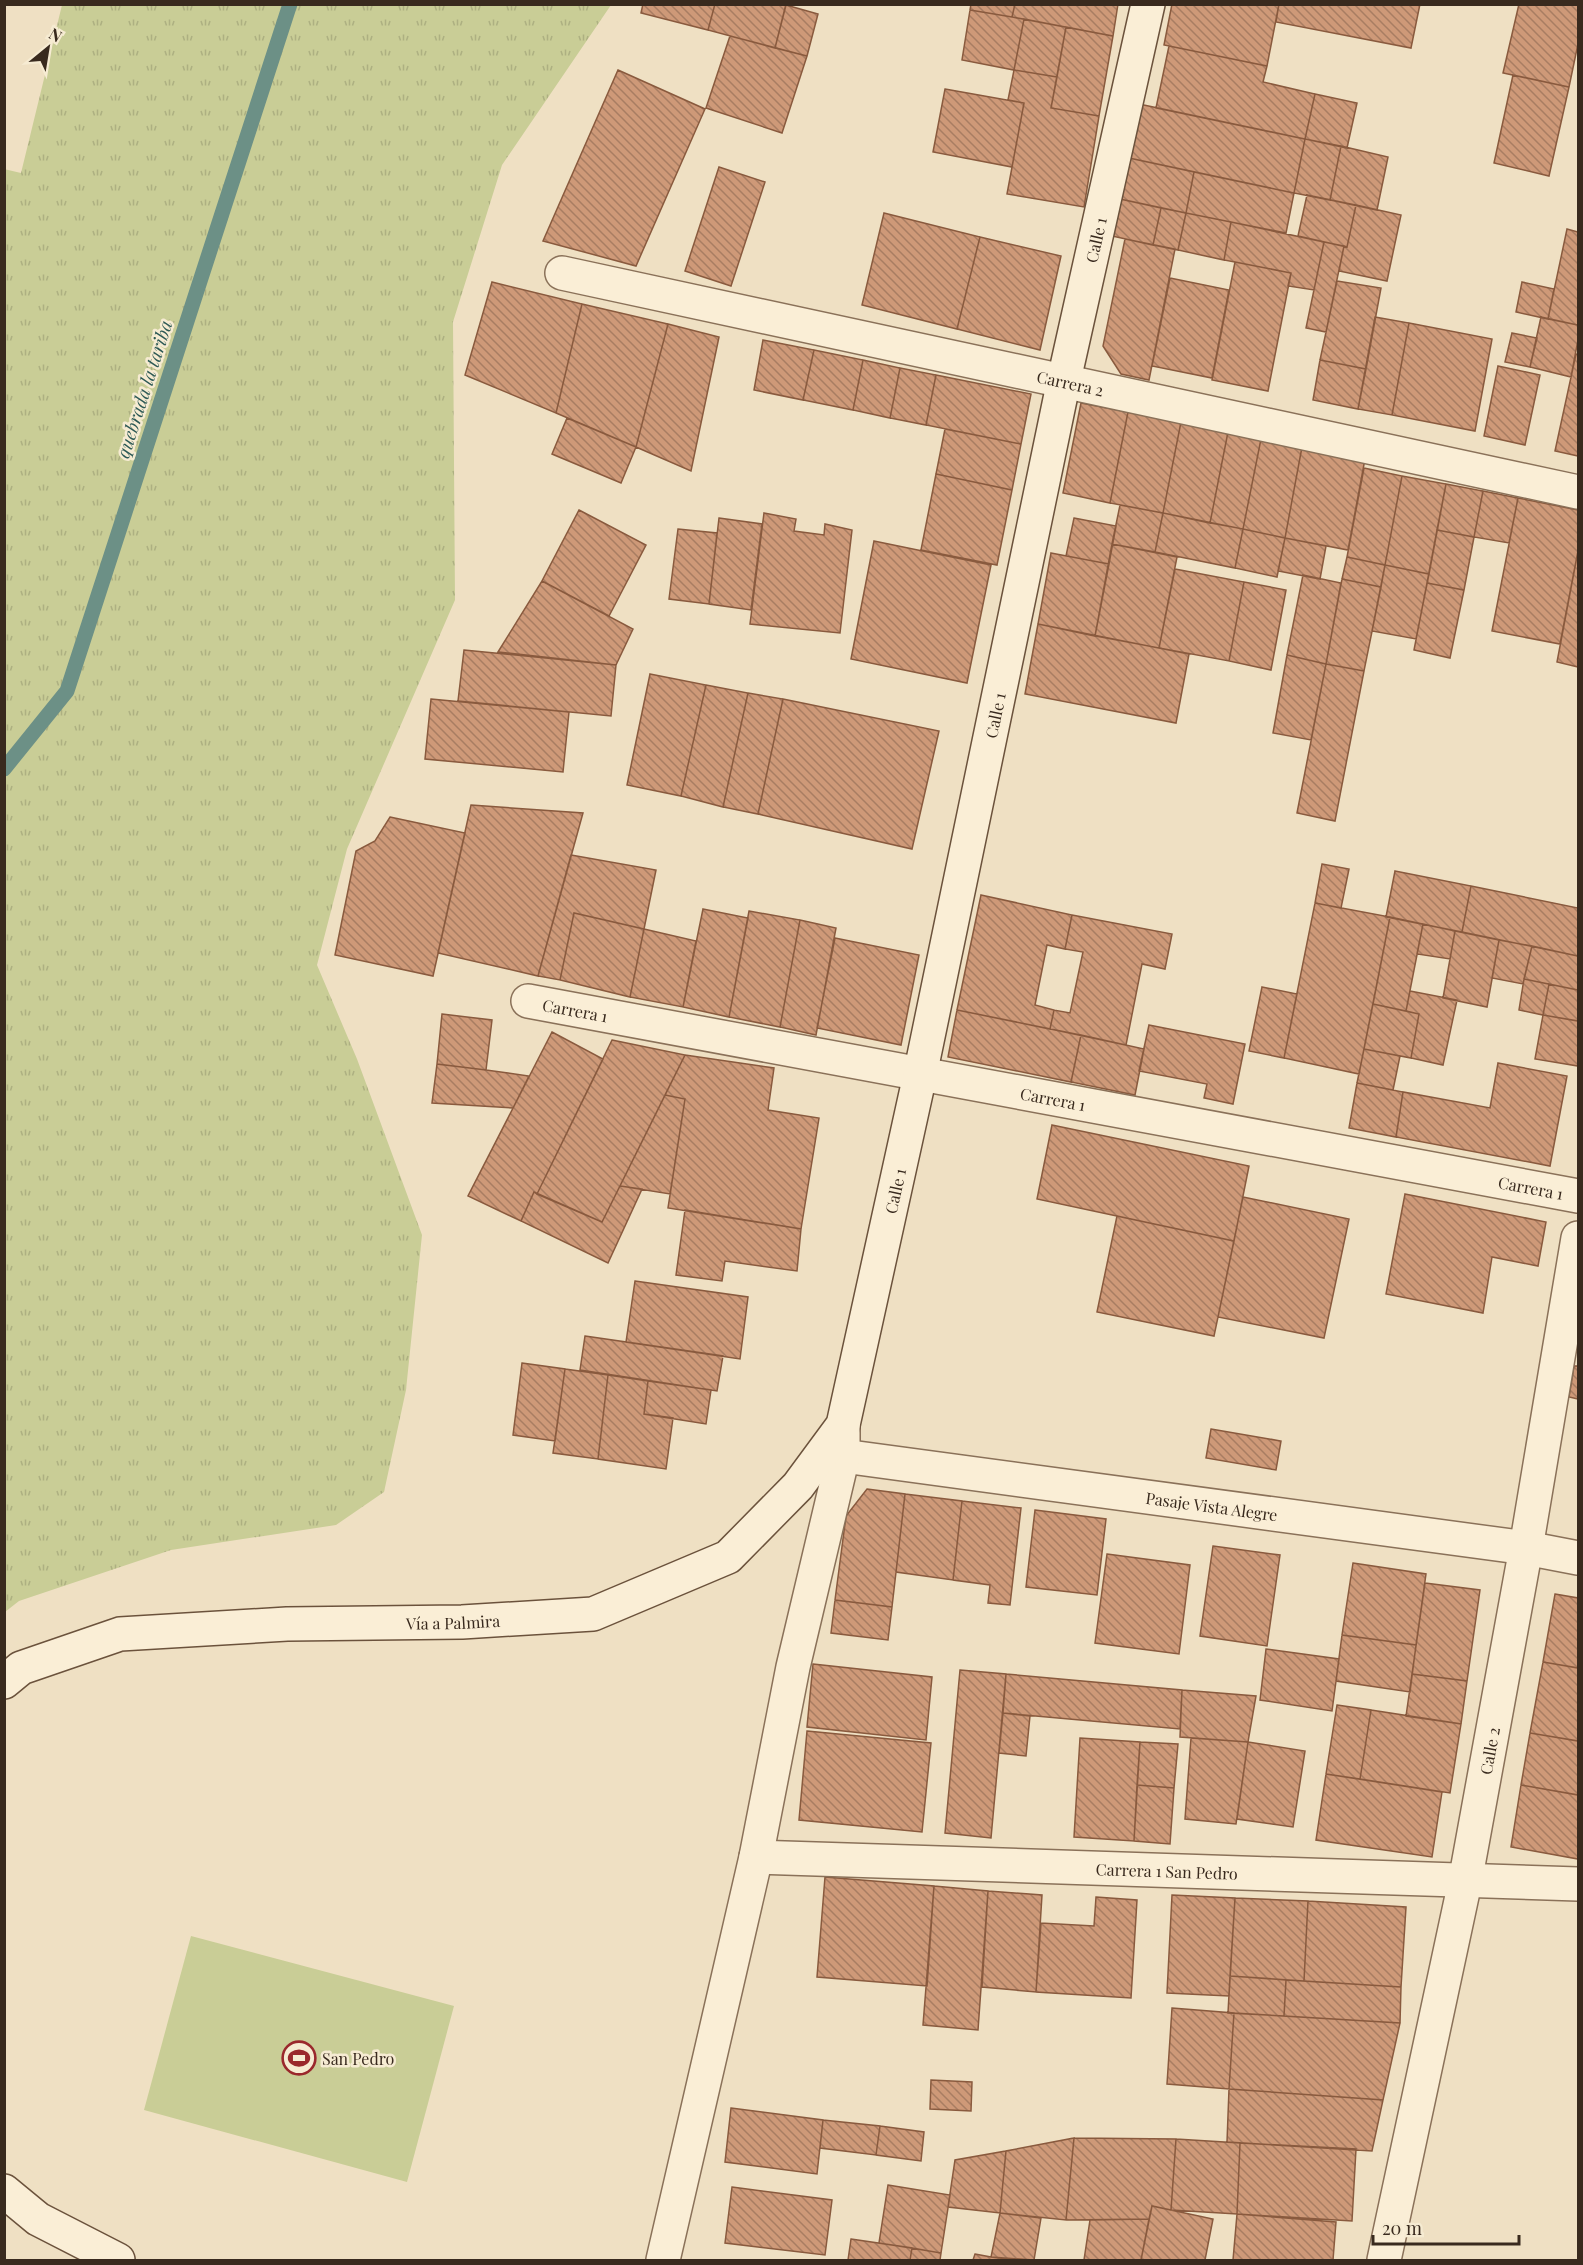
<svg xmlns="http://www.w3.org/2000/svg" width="1583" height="2265" font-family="'Playfair Display',serif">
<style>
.grass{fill:url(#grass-tufts)}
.pitch{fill:#c9cd96}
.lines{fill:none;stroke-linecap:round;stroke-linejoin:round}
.stream{stroke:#6c9086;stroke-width:15}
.building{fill:url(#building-back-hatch);stroke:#895a3e;stroke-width:1.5}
.street-casing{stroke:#8a7159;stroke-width:36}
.secondary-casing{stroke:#6b523c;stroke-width:36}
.street{stroke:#faeed6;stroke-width:33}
.secondary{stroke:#faeed6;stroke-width:33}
.labels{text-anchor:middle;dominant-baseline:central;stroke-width:5;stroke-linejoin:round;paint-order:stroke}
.street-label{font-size:16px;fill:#392a1e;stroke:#f6ebd2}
.poi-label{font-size:16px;fill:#392a1e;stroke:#f6ebd2;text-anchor:start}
.water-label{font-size:18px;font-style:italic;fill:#2d5955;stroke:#f6ebd2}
</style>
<defs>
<pattern id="grass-tufts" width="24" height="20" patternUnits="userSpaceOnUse" patternTransform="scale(1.5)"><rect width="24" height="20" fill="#c9cd96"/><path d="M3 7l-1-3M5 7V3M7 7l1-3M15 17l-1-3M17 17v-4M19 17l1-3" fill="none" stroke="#adb081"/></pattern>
<pattern id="building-back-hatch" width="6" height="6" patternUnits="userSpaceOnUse" patternTransform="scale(1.5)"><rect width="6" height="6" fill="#ce9978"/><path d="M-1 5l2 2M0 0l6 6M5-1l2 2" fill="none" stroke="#a87d62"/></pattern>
</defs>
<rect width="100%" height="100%" fill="#efe0c3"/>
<!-- grass -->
<path class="grass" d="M62 5H611L502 165 453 322 455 600 347 849 317 965 357 1059 422 1235 406 1390 384 1492 336 1525 171 1550 19 1601 5 1612 4 169 21 173Z"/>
<!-- pitch -->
<path class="pitch" d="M191 1936 454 2006 407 2182 144 2110Z"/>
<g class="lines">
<!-- stream -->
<path class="stream" d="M4 769 67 691 290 4"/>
</g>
<!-- building -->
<path class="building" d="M643 4H715L708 30 641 13Z
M715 4H786L775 48 708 30Z
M971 4H1015L1012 17 970 10Z
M1015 4H1118L1113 36 1012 17Z
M1172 4H1279L1267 66 1164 45Z
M1279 4H1420L1411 48 1276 22Z
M1519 4H1578V44L1569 87 1503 73Z
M786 5 818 14 807 56 775 48Z
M970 10 1024 19 1014 70 962 60Z
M1024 19 1066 27 1057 77 1014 70Z
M1066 27 1113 36 1099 116 1051 108Z
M730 36 807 56 782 133 706 108Z
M1169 46 1267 66 1263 82 1315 94 1305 139 1156 108Z
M618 70 705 109 636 266 543 241Z
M1014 70 1057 77 1051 108 1099 116 1084 207 1007 194 1024 103 1008 100Z
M1513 75 1569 87 1549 176 1494 163Z
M945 89 1024 103 1012 167 933 152Z
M1315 94 1357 103 1347 148 1305 139Z
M1139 104 1305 139 1294 193 1129 158Z
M1305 139 1341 146 1330 200 1294 193Z
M1341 146 1388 157 1377 210 1330 200Z
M1129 158 1194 172 1186 213 1120 199Z
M719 167 765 182 731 286 685 271Z
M1194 172 1294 193 1286 233 1186 213Z
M1307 195 1356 205 1347 247 1298 236Z
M1120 199 1161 208 1153 245 1112 236Z
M1356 205 1401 215 1387 281 1339 271 1344 246 1347 247Z
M1161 208 1186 213 1178 250 1153 245Z
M884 213 980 237 957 329 862 305Z
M1186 213 1231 222 1224 260 1178 250Z
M1231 222 1324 242 1314 290 1288 286 1291 273 1224 260Z
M1567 229 1578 232V325L1548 319Z
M980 237 1061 256 1040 350 957 329Z
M1125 239 1175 249 1149 380 1121 374 1103 346Z
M1324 242 1344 246 1326 332 1306 328Z
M1235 262 1291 273 1268 391 1212 380Z
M1170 278 1229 290 1212 378 1152 366Z
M1337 281 1381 288 1366 369 1320 360Z
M492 282 582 304 556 413 465 375Z
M1522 282 1554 289 1548 319 1516 312Z
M582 304 668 324 636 447 556 413Z
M1375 317 1409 323 1392 415 1358 409Z
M1541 317 1578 325V340L1571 377 1530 367Z
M1409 323 1492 339 1475 431 1392 415Z
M668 324 719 337 691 471 636 447Z
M1512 333 1537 338 1530 367 1505 362Z
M763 340 814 350 803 400 754 390Z
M814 350 863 360 853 410 803 400Z
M1576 354 1578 355V456L1555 451Z
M863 360 900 368 890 418 853 410Z
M1320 360 1366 369 1358 409 1313 400Z
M1498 366 1540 375 1525 445 1484 436Z
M900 368 936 375 926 425 890 418Z
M936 375 1031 394 1021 444 926 425Z
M1081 403 1128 412 1110 503 1063 493Z
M1128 412 1181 422 1163 513 1110 503Z
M567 418 636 447 621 483 552 454Z
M1181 422 1228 432 1210 523 1163 513Z
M945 429 1021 444 1012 490 936 474Z
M1228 432 1261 439 1243 529 1210 523Z
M1261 439 1302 447 1285 538 1243 529Z
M1302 447 1365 459 1348 550 1285 538Z
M1364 468 1402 476 1385 565 1347 557Z
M936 474 1012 490 997 565 921 550Z
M1402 476 1446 484 1429 574 1385 565Z
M1446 484 1483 491 1474 537 1437 530Z
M1483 491 1518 498 1509 543 1474 537Z
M1518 498 1578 510V551L1560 644 1492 631Z
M1120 505 1163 513 1155 552 1112 544Z
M579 510 646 545 609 616 542 581Z
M764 513 796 519 794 531 824 535 825 524 852 530 840 633 750 624Z
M1163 513 1243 529 1235 568 1155 552Z
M719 518 762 524 751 610 709 604Z
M1074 518 1116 526 1109 564 1066 556Z
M678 529 717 533 709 604 669 599Z
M1243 529 1285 538 1277 577 1235 568Z
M1437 530 1474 537 1464 590 1427 583Z
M1285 538 1326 546 1320 579 1278 571Z
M874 541 991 565 967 683 851 659Z
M1112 544 1177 557 1159 648 1095 636Z
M1578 551V667L1557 662Z
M1051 553 1109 564 1095 636 1038 624Z
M1347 557 1385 565 1381 587 1342 579Z
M1385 565 1429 574 1416 639 1372 631Z
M1175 569 1244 582 1229 661 1159 648Z
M1303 575 1341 583 1326 664 1287 655Z
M1342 579 1381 587 1364 671 1326 664Z
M542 581 633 629 616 665 498 652Z
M1244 582 1286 590 1271 670 1229 661Z
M1427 583 1464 590 1450 658 1414 650Z
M1038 624 1189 654 1176 723 1025 694Z
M464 650 616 665 611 716 458 701Z
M1287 655 1326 664 1311 740 1273 733Z
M1326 664 1364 671 1335 821 1297 813Z
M650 674 706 685 681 796 627 785Z
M706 685 748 693 723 807 681 796Z
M748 693 783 699 758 814 723 807Z
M431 699 569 712 563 772 425 759Z
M783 699 939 731 912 849 758 814Z
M471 805 583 813 538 976 438 953Z
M390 817 465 833 433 976 335 955 356 851 375 841Z
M571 855 656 870 644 929 574 913 560 980 538 976Z
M1322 864 1349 869 1341 908 1315 903Z
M1395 871 1471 886 1462 932 1386 917Z
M1471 886 1578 908V956L1462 932Z
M981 895 1072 915 1065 949 1047 945 1035 1005 1054 1010 1050 1029 957 1010Z
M1315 903 1390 917 1359 1074 1284 1058Z
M703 909 748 918 729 1017 683 1007Z
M749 911 800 920 780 1027 729 1017Z
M574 913 644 929 630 997 560 980Z
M1072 915 1172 934 1165 969 1142 964 1126 1045 1050 1029 1054 1010 1070 1013 1083 952 1065 949Z
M1390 917 1423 924 1406 1011 1373 1004Z
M800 920 836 928 816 1035 780 1027Z
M1423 924 1455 931 1450 959 1417 954Z
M644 929 696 941 683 1007 630 997Z
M1455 931 1499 940 1487 1007 1443 998Z
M835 938 919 955 901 1045 817 1028Z
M1499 940 1532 946 1523 984 1492 978Z
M1532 946 1578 956V990L1524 979Z
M1524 979 1549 984 1543 1015 1519 1010Z
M1549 984 1578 990V1021L1543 1015Z
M1262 987 1297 994 1284 1058 1249 1051Z
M1410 991 1457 1000 1443 1065 1411 1058 1419 1014 1406 1011Z
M1373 1004 1419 1014 1411 1058 1364 1049Z
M957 1010 1081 1035 1071 1082 948 1057Z
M442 1014 492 1020 486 1070 437 1064Z
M1543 1015 1578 1021V1066L1535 1059Z
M1149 1025 1245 1044 1233 1104 1204 1098 1207 1084 1139 1071Z
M552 1032 603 1059 537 1194 534 1192 521 1221 468 1196Z
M1081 1035 1144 1049 1135 1095 1071 1082Z
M612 1040 685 1055 602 1222 537 1194Z
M1364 1049 1400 1056 1393 1090 1357 1083Z
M685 1055 774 1068 768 1110 819 1118 801 1229 668 1208 685 1099 665 1095Z
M1498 1063 1567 1076 1550 1166 1396 1137 1403 1092 1490 1108Z
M437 1064 486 1070 529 1076 513 1108 432 1103Z
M1357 1083 1403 1092 1396 1137 1349 1128Z
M665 1095 685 1099 670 1194 620 1186Z
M1052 1125 1249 1166 1234 1241 1037 1199Z
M620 1186 642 1189 608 1263 521 1221 534 1192 602 1222Z
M1405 1194 1546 1222 1538 1266 1492 1257 1483 1313 1386 1294Z
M1243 1197 1349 1219 1324 1338 1218 1317Z
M685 1210 801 1229 797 1271 725 1261 722 1281 676 1275Z
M1117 1216 1234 1241 1214 1336 1097 1312Z
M635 1281 748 1297 740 1359 626 1342Z
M585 1336 723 1356 717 1391 580 1370Z
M522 1363 565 1369 555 1441 513 1435Z
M1574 1366H1578V1399L1569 1397Z
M565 1369 608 1375 598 1459 553 1453Z
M608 1375 648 1381 644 1414 673 1418 666 1469 598 1459Z
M648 1381 711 1390 706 1424 644 1414Z
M1211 1429 1281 1441 1276 1470 1206 1458Z
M867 1489 905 1494 892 1607 835 1600 846 1516Z
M905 1494 962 1501 953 1580 896 1572Z
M962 1501 1021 1508 1010 1605 988 1603 990 1585 953 1580Z
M1035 1510 1106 1519 1097 1595 1026 1587Z
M1213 1546 1280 1555 1267 1646 1200 1636Z
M1107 1554 1190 1565 1179 1654 1095 1643Z
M1353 1563 1426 1574 1416 1645 1342 1635Z
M1425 1583 1480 1590 1467 1681 1412 1674Z
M1555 1594 1578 1598V1668L1543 1662Z
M835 1600 892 1607 888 1640 831 1633Z
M1342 1635 1416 1645 1410 1692 1336 1681Z
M1266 1649 1339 1659 1332 1711 1260 1700Z
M1543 1662 1578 1668V1741L1530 1733Z
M813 1664 932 1677 926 1740 807 1727Z
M960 1670 1006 1674 991 1838 945 1833Z
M1006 1674 1182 1690 1180 1729 1003 1713Z
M1412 1674 1467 1681 1461 1724 1406 1716Z
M1182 1690 1256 1696 1248 1742 1180 1737Z
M1337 1705 1371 1710 1360 1779 1326 1774Z
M1371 1710 1461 1724 1450 1793 1360 1779Z
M1003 1713 1030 1716 1026 1756 999 1753Z
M807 1731 931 1743 922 1832 799 1820Z
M1530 1733 1578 1741V1795L1521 1785Z
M1080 1738 1140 1742 1134 1841 1074 1837Z
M1191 1738 1248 1742 1236 1824 1185 1819Z
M1140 1742 1178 1744 1174 1788 1137 1785Z
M1248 1742 1305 1751 1293 1827 1237 1819Z
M1326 1774 1442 1792 1432 1857 1316 1840Z
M1137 1785 1174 1788 1170 1844 1134 1841Z
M1521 1785 1578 1795V1859L1511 1847Z
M825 1877 934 1886 927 1986 817 1977Z
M934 1886 988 1891 978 2030 923 2025Z
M988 1891 1042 1895 1036 1992 982 1987Z
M1172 1895 1235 1898 1229 1996 1167 1993Z
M1096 1897 1137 1900 1131 1998 1036 1992 1041 1923 1094 1926Z
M1235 1898 1308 1901 1304 1981 1230 1976Z
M1308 1901 1406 1907 1401 1987 1304 1981Z
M1230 1976 1286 1980 1284 2016 1228 2013Z
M1286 1980 1401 1987 1400 2023 1284 2016Z
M1172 2008 1234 2013 1229 2089 1167 2084Z
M1234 2013 1400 2023 1383 2100 1229 2089Z
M931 2080 972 2082 971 2111 930 2109Z
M1229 2089 1383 2100 1372 2151 1227 2142Z
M731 2108 823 2120 817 2174 725 2162Z
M823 2120 880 2126 876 2155 820 2148Z
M880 2126 924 2132 921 2161 876 2155Z
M1074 2138 1066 2220 1000 2213 1006 2151Z
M1074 2138 1176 2139 1171 2210 1152 2206 1149 2219 1066 2220Z
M1176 2139 1240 2143 1237 2214 1171 2210Z
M1240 2143 1356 2149 1352 2221 1237 2214Z
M1006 2151 1000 2213 948 2207 955 2160Z
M888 2185 950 2195 941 2253 879 2243Z
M732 2187 832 2200 825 2255 725 2243Z
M1152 2206 1213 2219 1205 2260H1141Z
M1000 2213 1041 2218 1034 2260 991 2257Z
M1237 2214 1336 2222 1333 2260H1233Z
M1149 2219 1141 2260H1084L1090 2220Z
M851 2239 912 2248 910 2260H848Z
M912 2248 941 2253 940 2260H910Z
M975 2254 991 2257 1015 2260H973Z"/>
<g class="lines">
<!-- street casing -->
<g class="street-casing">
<g id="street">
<path id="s1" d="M562 273 1578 492"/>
<path id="s2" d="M528 1001 1578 1196"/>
<path id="s3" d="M843 1456 1526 1548 1578 1558"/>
<path id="s4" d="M756 1857 1578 1884"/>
<path d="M663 2260 756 1857 793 1667 843 1456V1425"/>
<path id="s5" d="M1384 2260 1465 1882 1526 1548 1578 1238"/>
</g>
</g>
<!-- secondary casing -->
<g class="secondary-casing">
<g id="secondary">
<path id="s6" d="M4 1682 21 1668 120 1634 287 1624 462 1622 593 1614 728 1557 798 1486 843 1425 920 1075 1064 380 1148 4"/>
<path d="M4 2191 38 2219 118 2260"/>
</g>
</g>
<!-- street -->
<use href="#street" class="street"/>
<!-- secondary -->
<use href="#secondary" class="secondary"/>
</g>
<!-- icons -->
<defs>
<g id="stadium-ring" transform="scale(1.725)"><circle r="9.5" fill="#f6ebd2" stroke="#9a282c" stroke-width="1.5"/><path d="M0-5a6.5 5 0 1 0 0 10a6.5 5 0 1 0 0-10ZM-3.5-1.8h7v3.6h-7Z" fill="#9a282c"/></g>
</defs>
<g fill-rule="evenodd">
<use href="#stadium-ring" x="299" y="2058"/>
</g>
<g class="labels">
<!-- street labels -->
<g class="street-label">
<text stroke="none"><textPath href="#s6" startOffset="2134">Calle 1</textPath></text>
<text stroke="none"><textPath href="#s1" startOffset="520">Carrera 2</textPath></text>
<text stroke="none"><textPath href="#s6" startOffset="1648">Calle 1</textPath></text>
<text stroke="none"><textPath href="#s2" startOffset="48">Carrera 1</textPath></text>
<text stroke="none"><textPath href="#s2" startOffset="534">Carrera 1</textPath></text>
<text stroke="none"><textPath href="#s2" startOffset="1020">Carrera 1</textPath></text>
<text stroke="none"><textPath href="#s6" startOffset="1162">Calle 1</textPath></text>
<text stroke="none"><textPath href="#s3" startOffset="372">Pasaje Vista Alegre</textPath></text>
<text stroke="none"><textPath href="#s6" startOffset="460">Vía a Palmira</textPath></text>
<text stroke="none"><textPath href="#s5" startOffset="520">Calle 2</textPath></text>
<text stroke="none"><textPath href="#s4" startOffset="411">Carrera 1 San Pedro</textPath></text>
</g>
<!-- poi labels -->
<g class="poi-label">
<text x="322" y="2058">San Pedro</text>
</g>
<!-- water labels -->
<g class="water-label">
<text transform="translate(144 389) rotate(-72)">quebrada la tariba</text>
</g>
</g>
<!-- border -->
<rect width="1583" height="2265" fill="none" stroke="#392a1e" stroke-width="12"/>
<!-- north arrow -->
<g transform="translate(48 48) rotate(30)" stroke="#f6ebd2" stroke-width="4.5" paint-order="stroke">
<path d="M0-4.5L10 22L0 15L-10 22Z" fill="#392a1e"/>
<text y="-9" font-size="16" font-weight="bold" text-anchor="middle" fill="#392a1e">N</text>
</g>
<!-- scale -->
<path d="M1373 2235v9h146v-9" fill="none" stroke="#392a1e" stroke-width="3"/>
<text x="1382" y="2235" font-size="18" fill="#392a1e" stroke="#f6ebd2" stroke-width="4.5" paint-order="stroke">20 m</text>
</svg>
